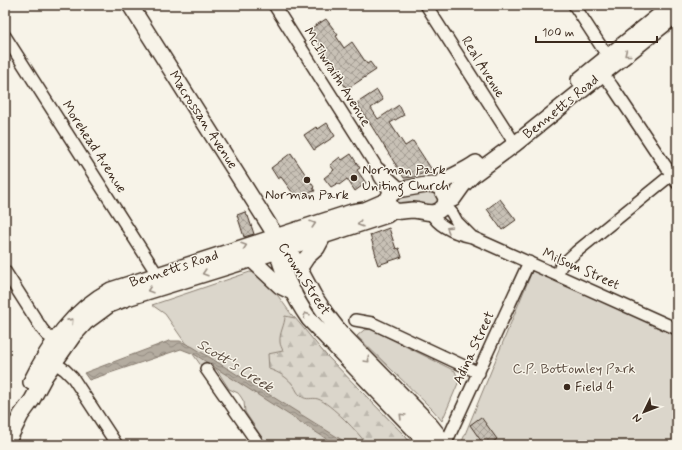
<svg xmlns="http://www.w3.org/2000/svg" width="682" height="450" font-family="Mynerve,sans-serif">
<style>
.green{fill:#dbd6cb;stroke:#8b8074}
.forest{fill:url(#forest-firs);stroke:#8b8074}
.water{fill:url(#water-waves);stroke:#84786c}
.building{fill:url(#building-cross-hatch);stroke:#3b2a1e}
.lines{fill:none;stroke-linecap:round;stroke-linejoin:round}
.minor-casing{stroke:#3b2a1e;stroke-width:14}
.major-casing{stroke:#3b2a1e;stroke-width:18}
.minor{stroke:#f7f3e8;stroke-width:11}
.major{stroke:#f7f3e8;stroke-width:15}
.oneway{stroke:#998e83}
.poi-dot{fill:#3b2a1e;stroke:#f7f3e8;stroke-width:1.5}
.labels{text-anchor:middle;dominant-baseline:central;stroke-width:3;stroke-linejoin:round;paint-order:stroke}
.street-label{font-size:14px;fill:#3b2a1e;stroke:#f7f3e8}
.poi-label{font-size:14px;fill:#3b2a1e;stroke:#f7f3e8;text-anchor:start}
.park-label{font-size:14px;fill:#5b4c41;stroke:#f7f3e8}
.water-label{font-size:15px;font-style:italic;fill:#5f5145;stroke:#f7f3e8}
</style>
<defs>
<pattern id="forest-firs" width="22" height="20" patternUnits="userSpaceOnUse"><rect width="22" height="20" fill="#dbd6cb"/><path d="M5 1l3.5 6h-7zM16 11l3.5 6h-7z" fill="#bdb8ae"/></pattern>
<pattern id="water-waves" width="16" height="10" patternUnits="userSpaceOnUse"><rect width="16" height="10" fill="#b4aca0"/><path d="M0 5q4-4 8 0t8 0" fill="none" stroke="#948c82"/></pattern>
<pattern id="building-cross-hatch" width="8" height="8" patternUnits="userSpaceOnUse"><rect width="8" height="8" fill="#c8c1b6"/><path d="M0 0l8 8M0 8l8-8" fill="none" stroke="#a49d93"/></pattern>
</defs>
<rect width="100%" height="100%" fill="#f7f3e8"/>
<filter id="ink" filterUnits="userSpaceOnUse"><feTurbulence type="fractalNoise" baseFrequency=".025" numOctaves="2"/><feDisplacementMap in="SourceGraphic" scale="8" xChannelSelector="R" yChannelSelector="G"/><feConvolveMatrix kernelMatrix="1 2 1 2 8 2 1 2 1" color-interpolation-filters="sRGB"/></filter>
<g filter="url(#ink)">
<!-- green -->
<path class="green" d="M439 190V206L398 207 394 197Z
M533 269 677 333V445H462L461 444Z
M250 272C265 273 283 304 292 315 328 362 373 401 413 445H267L245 412 244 402 241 397 238 393 229 389 217 370 207 364 202 367 165 314 152 305Z
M371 329 455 371 459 381 442 421 433 410 357 336 364 330Z"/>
<!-- forest -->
<path class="forest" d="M285 316 295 318 325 354 406 437 411 445H367C360 434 330 403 318 399 312 397 307 401 301 396 297 393 296 389 294 386 287 377 280 373 269 369L268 354 283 351C282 348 280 345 280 342 279 333 285 325 285 316Z"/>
<!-- water -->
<path class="water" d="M169 341H180L193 347 350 445H336L194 354 181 349 89 380 84 373Z"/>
<!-- building -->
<path class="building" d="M326 19 338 35 336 36 344 48 352 42 367 64 370 62 376 70 347 89 326 59 328 58 310 29Z
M377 90 383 100 371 108 378 119 399 105 404 115 390 123 405 146 413 141 432 170 414 177 404 178 357 103Z
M327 123 335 136 314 150 304 135 316 127 318 129Z
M291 153 314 187 313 188 315 191 295 196 281 177 278 179 271 168Z
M351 154 360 168 357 170 366 183 355 191 347 179 339 185 338 183 331 187 324 178 334 170 330 165 340 157 342 160Z
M500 199 516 220 502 230 487 209Z
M245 212 247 216H248L254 234 244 237 237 215Z
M389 228 396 249 399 248 402 257 378 265 375 256 376 255 370 235Z
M481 417 497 439 489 445H484L470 425Z"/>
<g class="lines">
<!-- minor casing -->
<g class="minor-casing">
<path id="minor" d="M274 5 376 166 380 177 391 194
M426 5 515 144
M574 5 612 63
M5 36 157 274
M598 68 612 86 677 183
M379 169 401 189
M445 205 452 213 457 222 472 237
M431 213C439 228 457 234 472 237L677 329
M5 271 42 329 47 335 60 345
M557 275 561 266 576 252 671 175
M355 320 372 323 479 373
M48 358 65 370 73 378 117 445
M206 369 259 445
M445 445 529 262"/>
</g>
<!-- major casing -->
<g class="major-casing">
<path id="major" d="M130 5 276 236 292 255 314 296 326 314 340 332 427 421 446 445
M579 80 672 5
M432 184 440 187 446 198 445 205C434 218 426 211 413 210 404 210 395 215 390 205 388 202 388 199 389 196L397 190Z
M437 185C450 176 464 172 476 163
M447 201 453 199 463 185 473 175 515 144 677 14
M276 241C278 266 295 299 309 319L429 445
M251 259 280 286 294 293
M299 269 307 257 317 248 324 235
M31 382C49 345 73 310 111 290L352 212 365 210 388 200
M6 445 21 415 32 400 45 376 73 336 86 322 101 311 109 305 127 298 262 256 387 215 394 210"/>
</g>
<!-- minor -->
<use href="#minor" class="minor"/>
<!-- major -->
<use href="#major" class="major"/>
</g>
<!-- one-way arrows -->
<defs><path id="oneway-chevron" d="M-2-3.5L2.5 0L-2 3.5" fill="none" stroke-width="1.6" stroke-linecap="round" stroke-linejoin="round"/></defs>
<g class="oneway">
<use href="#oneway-chevron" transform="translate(627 54) rotate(141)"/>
<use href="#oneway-chevron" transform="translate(313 224) rotate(-17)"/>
<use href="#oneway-chevron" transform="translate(360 224) rotate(162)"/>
<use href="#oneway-chevron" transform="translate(449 229) rotate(-150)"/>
<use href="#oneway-chevron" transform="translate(244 246) rotate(-18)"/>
<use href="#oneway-chevron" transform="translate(205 273) rotate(163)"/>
<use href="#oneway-chevron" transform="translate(150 290) rotate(162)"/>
<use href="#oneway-chevron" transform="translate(306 315) rotate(-124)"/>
<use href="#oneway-chevron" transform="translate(71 321) rotate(-48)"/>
<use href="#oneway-chevron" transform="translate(367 360) rotate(46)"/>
<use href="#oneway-chevron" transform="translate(402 416) rotate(-135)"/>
</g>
</g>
<!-- markers -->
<g class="poi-dot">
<circle cx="354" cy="178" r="4"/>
<circle cx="307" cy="180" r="4"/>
<circle cx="567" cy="387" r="4"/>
</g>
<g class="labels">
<!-- street labels -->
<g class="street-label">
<text transform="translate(483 67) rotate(58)">Real Avenue</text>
<text transform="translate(337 77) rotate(58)">McIlwraith Avenue</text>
<text transform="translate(561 107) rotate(-39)">Bennetts Road</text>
<text transform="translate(203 120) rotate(57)">Macrossan Avenue</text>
<text transform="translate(94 147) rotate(57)">Morehead Avenue</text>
<text transform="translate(174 269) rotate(-18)">Bennetts Road</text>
<text transform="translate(581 269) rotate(24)">Milsom Street</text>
<text transform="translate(304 279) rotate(57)">Crown Street</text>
<text transform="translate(474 348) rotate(-65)">Adina Street</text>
</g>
<!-- poi labels -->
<g class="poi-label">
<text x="362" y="170">Norman Park<tspan x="362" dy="16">Uniting Church</tspan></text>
<text x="307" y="195" text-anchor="middle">Norman Park</text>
<text x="575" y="387">Field 4</text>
</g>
<!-- park labels -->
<g class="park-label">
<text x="574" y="369">C.P. Bottomley Park</text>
</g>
<!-- water labels -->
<g class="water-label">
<text transform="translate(235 366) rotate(32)">Scott's Creek</text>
</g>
</g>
<!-- margin -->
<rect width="682" height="450" fill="none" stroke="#f7f3e8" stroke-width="20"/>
<rect x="10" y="10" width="662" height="430" fill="none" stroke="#3b2a1e" stroke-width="1.5" filter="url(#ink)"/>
<!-- north arrow -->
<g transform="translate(644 412) rotate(227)" stroke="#f7f3e8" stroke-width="3" paint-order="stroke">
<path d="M0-3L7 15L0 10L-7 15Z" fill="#3b2a1e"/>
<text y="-6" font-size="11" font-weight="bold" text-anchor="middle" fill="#3b2a1e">N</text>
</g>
<!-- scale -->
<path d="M536 36v6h121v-6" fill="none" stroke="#3b2a1e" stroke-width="2"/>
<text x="542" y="36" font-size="12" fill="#3b2a1e" stroke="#f7f3e8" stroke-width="3" paint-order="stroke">100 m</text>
</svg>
